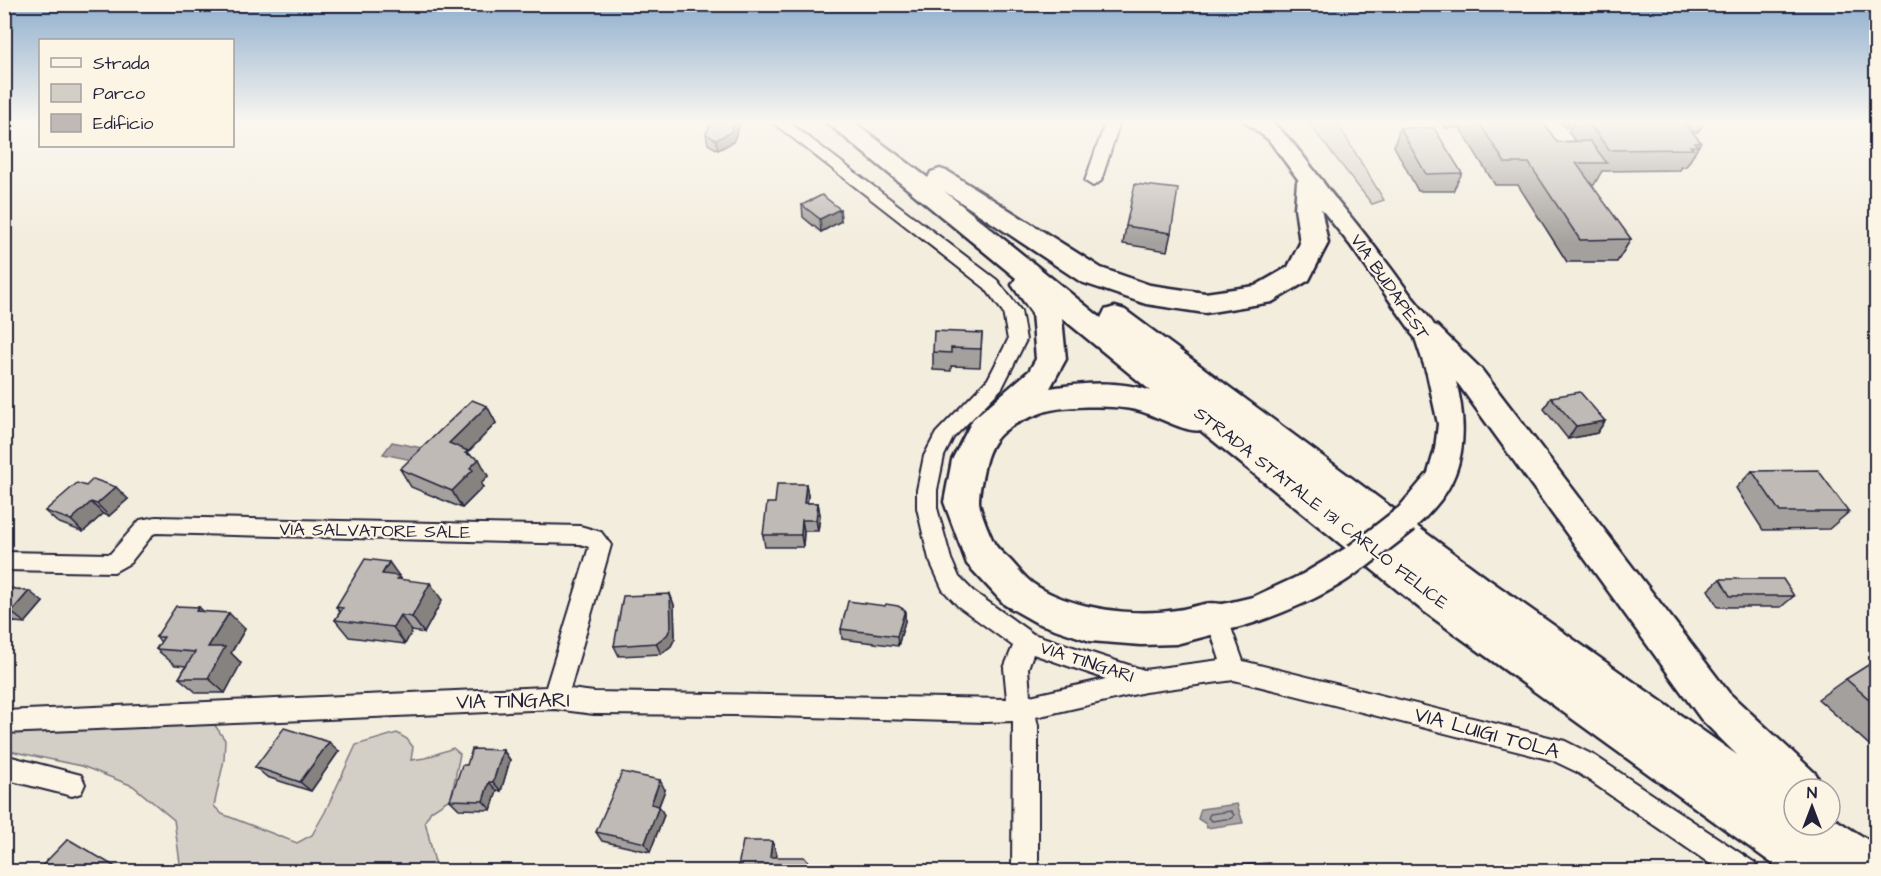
<svg xmlns="http://www.w3.org/2000/svg" width="1881" height="876" font-family="'Architects Daughter',sans-serif">
<style>
.green{fill:#d4cfc6;stroke:#7b7880;stroke-width:1.5}
.water{fill:#aca7a6;stroke:#75727b;stroke-width:1.5}
.lines{fill:none;stroke-linecap:round;stroke-linejoin:round}
.shore{stroke:#595766;stroke-width:1.5}
.street-casing{stroke:#22223b;stroke-width:4}
.secondary-casing{stroke:#22223b;stroke-width:5}
.highway-casing{stroke:#22223b;stroke-width:5}
.street{fill:#fcf5e5;fill-rule:evenodd}
.secondary{fill:#fcf5e5;fill-rule:evenodd}
.highway{fill:#fcf5e5;fill-rule:evenodd}
.secondary-bridge-casing{stroke:#22223b;stroke-width:32;stroke-linecap:butt}
.secondary-bridge{stroke:#fcf5e5;stroke-width:27}
.wall{fill:#a4a09d;stroke:#22223b;stroke-width:1.5}
.shaded-wall{fill:#86827f;stroke:#22223b;stroke-width:1.5}
.building{fill:#bfbab6;stroke:#22223b;stroke-width:1.5}
.labels{text-anchor:middle;dominant-baseline:central;stroke-width:4.5;stroke-linejoin:round;paint-order:stroke}
.street-label{font-size:18px;fill:#22223b;stroke:#fcf5e5}
.near-street-label{font-size:21px;fill:#22223b;stroke:#fcf5e5}
</style>
<rect width="100%" height="100%" fill="#f3edde"/>
<filter id="ink" filterUnits="userSpaceOnUse"><feTurbulence type="fractalNoise" baseFrequency=".0167" numOctaves="2"/><feDisplacementMap in="SourceGraphic" scale="12" xChannelSelector="R" yChannelSelector="G"/><feConvolveMatrix kernelMatrix="1 2 1 2 8 2 1 2 1" color-interpolation-filters="sRGB"/></filter>
<g filter="url(#ink)">
<!-- green -->
<path class="green" d="M1307 121H1336L1384 200 1372 204Z
M210 718 225 740 224 760 214 806 222 814 297 843 312 835 325 812 356 745 397 733 407 739 413 747 411 760 425 758 453 748 460 754 451 798 431 811 425 821 437 871H179L180 863 174 820 133 786 82 766 5 750 4 731Z"/>
<!-- water -->
<path class="water" d="M392 442 422 448 412 460 383 454Z
M1237 804 1243 823 1207 828 1206 824 1198 819 1201 809Z"/>
<g class="lines">
<!-- shore -->
<path class="shore" d="M1231 811 1234 815 1232 818 1212 821 1208 818 1210 814Z"/>
<!-- street casing -->
<g class="street-casing">
<path id="street" d="M771 121H787L997 280 1021 311 1026 340 1002 388 953 438 944 456 937 490V508L951 559 959 577 974 592 1033 634 1144 670 1220 660 1206 618 1209 611 1217 608 1225 611 1243 661 1565 741 1595 756 1755 863 1759 872H1722L1577 772 1552 760 1234 680 1145 692 1036 717 1038 726V872H1012L1013 721 985 722 734 715 594 714 555 709 4 733V711L546 687 589 547 580 544 156 533 153 534 130 563 114 572 4 570V552L110 554 140 520 156 517 580 526 601 532 611 545 570 689 594 692 1007 699 1004 668 1013 646 958 606 943 590 929 559 917 508V490L924 456 936 433 988 379 1008 340 1003 312 985 288ZM1033 654 1106 679 1030 696 1028 668Z
M1106 121H1120L1101 181 1093 186 1085 181Z
M4 755 81 775 85 784 81 793 72 796 4 779Z"/>
</g>
<!-- secondary casing -->
<g class="secondary-casing">
<path id="secondary" d="M1244 121C1251 121 1261 119 1267 121 1285 126 1322 183 1336 199 1362 230 1386 261 1409 293 1419 306 1432 319 1439 334 1464 390 1479 460 1433 509 1421 522 1414 533 1396 527L1392 519 1396 511 1428 473 1435 449 1438 424 1427 374 1414 335 1351 246 1303 186 1269 140Z
M1357 545 1368 548 1372 557C1358 585 1252 629 1219 631 1215 631 1210 629 1206 628L1201 618 1206 608 1253 597 1303 574 1346 548Z"/>
</g>
<!-- highway casing -->
<g class="highway-casing">
<path id="highway" d="M825 121H852L928 178 931 172 940 169 949 172 1101 268 1150 285 1205 293 1255 286 1288 267 1300 243 1295 208 1297 182 1301 177 1310 174 1319 177 1323 182 1321 208 1328 243 1309 280 1272 302 1205 313 1146 304 1081 282 944 191 1101 318 1105 310 1115 307 1125 310 1488 579 1737 755 1701 719 1459 385 1411 333 1415 326 1426 323 1437 326 1481 369 1729 693 1816 774 1822 789H1794V825H1830V816L1876 845V872H1784L1422 610 1200 430C1187 434 1152 413 1136 410 1115 405 1060 405 1041 413 1010 425 991 432 984 469 982 479 979 491 979 501 979 509 990 535 994 543 998 550 1005 555 1010 560 1017 567 1024 577 1032 583 1069 609 1133 617 1177 610 1198 607 1209 599 1230 606L1236 618 1230 630 1176 644 1141 645 1090 641 1037 623 1005 605 967 564 944 502 952 460 973 419 1029 371 1036 359 1032 313 1012 285 1016 278ZM1062 318 1151 391C1119 380 1083 383 1050 388L1066 359Z"/>
</g>
<!-- street -->
<use href="#street" class="street"/>
<!-- secondary -->
<use href="#secondary" class="secondary"/>
<!-- highway -->
<use href="#highway" class="highway"/>
<!-- secondary-bridge casing -->
<g class="secondary-bridge-casing">
<path id="secondary-bridge" d="M1357 557 1406 519"/>
</g>
<!-- secondary-bridge -->
<use href="#secondary-bridge" class="secondary-bridge"/>
</g>
<!-- wall -->
<path class="wall" d="M712 121H741L733 142 718 150 708 144 706 134Z
M1440 121H1542L1557 142 1575 141 1568 132 1574 121H1705L1698 132H1692L1701 142 1688 164 1685 167H1682L1680 170 1602 171 1594 185H1591L1631 239 1617 262H1567L1518 185H1495L1460 128H1445Z
M1560 121H1571L1566 128Z
M1400 128 1462 173 1453 191H1418L1394 146Z
M802 205 840 209 841 221 821 232 803 217Z
M1126 226 1171 233 1167 251 1123 244Z
M982 333 980 367 951 366V371L933 370V352Z
M1551 397 1605 421 1597 433 1568 439 1544 409Z
M487 406 496 423 468 452 488 476 481 484 483 487 462 508 411 487 400 469Z
M1752 471 1849 512 1829 529 1763 530 1736 488Z
M806 484 808 496 807 503H818L820 515 818 531H804L803 547H765L763 535 775 503Z
M86 486 128 499 109 516 103 514 83 532 57 522 45 511Z
M398 575 402 580 442 600 424 633 412 631 405 644 349 637 335 620 340 612 336 607Z
M1720 579 1794 596 1781 607H1718L1708 590Z
M4 587 43 602 25 623 14 622 4 633Z
M670 594 674 605 675 638 671 646 661 654 619 656 614 646Z
M905 610V621L898 646 842 639 841 629Z
M204 612 245 629 231 653 241 663 225 693H197L179 678 186 666 175 665 156 649 161 642 156 637Z
M1876 660V751L1818 699 1846 679Z
M503 750 510 760 501 791H497L491 810 459 809 450 800 467 765Z
M339 751 311 791 267 777 255 767Z
M665 790 659 806 664 815 650 852 602 841 596 832Z
M1239 865 1273 872H1235Z"/>
<!-- shaded-wall -->
<path class="shaded-wall" d="M735 121H741L733 142 718 150 716 140Z
M840 209 841 221 821 232 820 219Z
M487 406 496 423 468 452 474 463 479 459 488 476 481 484 483 487 462 508 452 491 449 443Z
M1605 421 1597 433 1568 439 1576 426Z
M806 484 808 496 806 515 804 503Z
M116 487 128 499 109 516 97 504Z
M91 502 103 514 83 532 71 520Z
M818 503 820 515 818 531 816 520Z
M802 520 804 531 803 547 801 535Z
M389 562 399 576 411 592 382 574Z
M430 583 442 600 424 633 412 617Z
M29 591 43 602 25 623 11 612Z
M670 594 674 605 675 638 671 646 661 654 656 643Z
M199 607 216 623 196 611Z
M905 610V621L898 646 897 636Z
M229 613 245 629 231 653 241 663 225 693 208 678V647Z
M4 614 14 622 4 633Z
M400 615 412 631 405 644 393 627Z
M329 742 339 751 311 791 300 782Z
M503 750 510 760 501 791 493 782Z
M660 780 665 790 656 813 651 804Z
M489 782 497 791 491 810 483 801Z
M659 806 664 815 650 852 645 843Z
M772 841 777 854 775 869 770 857Z"/>
<!-- building -->
<path class="building" d="M712 121H735L731 132 716 140 706 134Z
M1478 121H1542L1557 142 1590 141 1607 163H1576L1631 239 1580 240 1529 163H1505Z
M1587 121H1682L1701 142 1695 143 1698 146H1690L1693 149 1609 150Z
M1400 128H1434L1462 173 1426 174Z
M1135 184 1178 189 1171 233 1126 226Z
M822 195 840 209 820 219 802 205Z
M934 331 982 333 981 349 951 348V353L933 352Z
M1580 392 1605 421 1576 426 1551 397Z
M472 400 487 406 449 443 468 451 465 453 479 459 470 468 473 470 452 491 400 469Z
M1818 470 1849 512H1780L1752 471Z
M93 479 116 487 97 504 91 502 71 520 45 511 77 483 86 486Z
M777 484H806L804 503H818L816 520H802L801 535H763L767 503H775Z
M365 559 389 562 382 574 399 576 397 579 430 583 412 617 400 615 393 627 335 620 343 608 336 607Z
M1720 579H1783L1794 596H1730Z
M4 587 29 591 11 612 4 611Z
M670 594 671 627 667 635 656 643 614 646 623 596Z
M848 601 885 606 886 604 898 606 905 610 897 636 841 629Z
M176 606 199 607 196 611 229 613 208 647H225L208 678H179L195 652 156 649 164 637H156Z
M1876 660V705L1846 679Z
M284 728 329 742 300 782 255 767Z
M472 749 503 750 493 782H489L483 801 450 800 462 765H467Z
M622 772 660 780 651 804 659 806 645 843 596 832Z
M68 839 119 869 117 872H36Z
M743 841H772L770 857H804L809 863 835 864V872H737Z
M1270 863 1273 872H1241L1239 865Z"/>
</g>
<!-- sky -->
<linearGradient id="sky" x2="0" y2="1"><stop stop-color="#90afce"/><stop offset="0.5" stop-color="#faf7f0"/><stop offset="1" stop-color="#faf7f0" stop-opacity="0"/></linearGradient>
<rect width="1881" height="244" fill="url(#sky)"/>
<g class="labels">
<!-- street labels -->
<g class="street-label">
<text transform="translate(1390 287) rotate(55)">VIA BUDAPEST</text>
<text transform="translate(1321 508) rotate(38)">STRADA STATALE 131 CARLO FELICE</text>
<text transform="translate(375 531) rotate(1)">VIA SALVATORE SALE</text>
<text transform="translate(1087 662) rotate(18)">VIA TINGARI</text>
</g>
<!-- near-street labels -->
<g class="near-street-label">
<text transform="translate(513 701) rotate(-1)">VIA TINGARI</text>
<text transform="translate(1487 733) rotate(15)">VIA LUIGI TOLA</text>
</g>
</g>
<!-- margin -->
<rect width="1881" height="876" fill="none" stroke="#fcf5e5" stroke-width="24"/>
<rect x="12" y="12" width="1857" height="852" fill="none" stroke="#22223b" stroke-width="2" filter="url(#ink)"/>
<!-- legend -->
<rect x="39" y="39" width="195" height="108" fill="#fcf5e5" stroke="#a5a1a1" stroke-width="1.5"/>
<rect x="51" y="58" width="30" height="9" fill="#fcf5e5" stroke="#a5a1a1" stroke-width="1.5"/>
<text x="93" y="69" font-size="18" fill="#22223b">Strada</text>
<rect x="51" y="84" width="30" height="18" fill="#d4cfc6" stroke="#a5a1a1" stroke-width="1.5"/>
<text x="93" y="99" font-size="18" fill="#22223b">Parco</text>
<rect x="51" y="114" width="30" height="18" fill="#bfbab6" stroke="#a5a1a1" stroke-width="1.5"/>
<text x="93" y="129" font-size="18" fill="#22223b">Edificio</text>
<!-- north arrow -->
<g transform="translate(1812 807)"><circle r="28" fill="#fcf5e5" stroke="#a5a1a1" stroke-width="1.5"/>
<path d="M0-4.5L10 22L0 15L-10 22Z" fill="#22223b"/>
<text y="-9" font-size="16" font-weight="bold" text-anchor="middle" fill="#22223b">N</text>
</g>
</svg>
